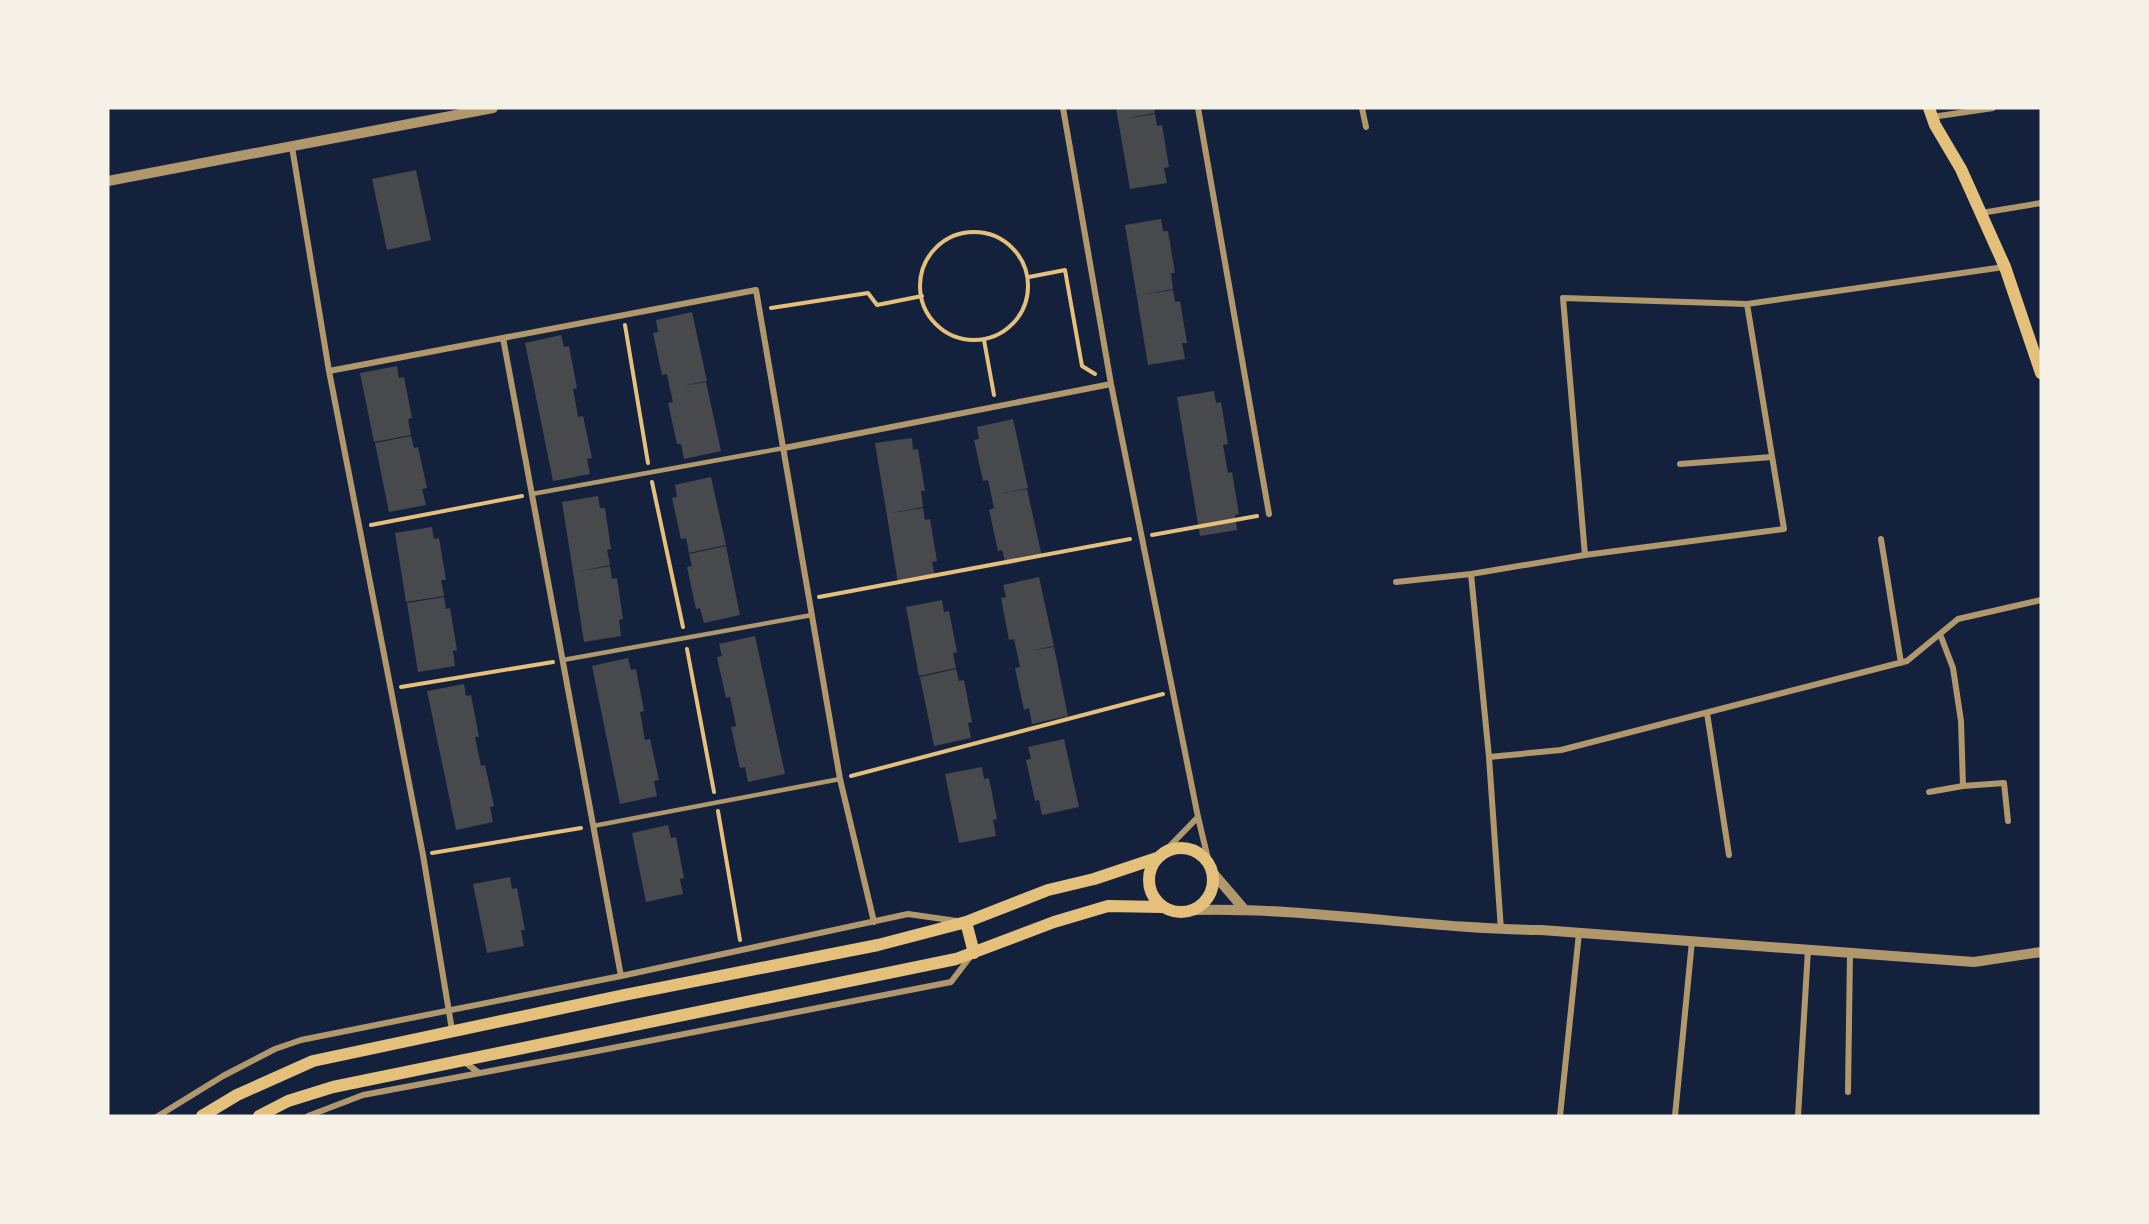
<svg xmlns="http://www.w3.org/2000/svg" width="2149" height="1224" font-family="'Alegreya Sans',sans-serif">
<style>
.building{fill:#48494c}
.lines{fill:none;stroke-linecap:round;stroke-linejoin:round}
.path{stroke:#e5c07b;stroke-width:4}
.service{stroke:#b1986c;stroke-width:4.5}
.minor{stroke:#b1986c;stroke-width:6}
.tertiary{stroke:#b1986c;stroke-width:10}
.secondary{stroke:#e5c07b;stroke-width:12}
</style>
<rect width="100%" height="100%" fill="#14213d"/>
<!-- building -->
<path class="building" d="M1116 108H1154L1155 113 1123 119 1155 114 1157 126 1162 125 1169 167 1164 168 1167 183 1130 189Z
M416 170 431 240 387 250 372 179Z
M1161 219 1163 231H1168L1175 273H1171L1173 289 1140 295 1173 290 1175 302 1180 301 1187 343H1182L1185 359 1148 365 1125 225Z
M692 312 707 381 682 386 706 382 721 451 684 459 681 444H677L668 403 673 402 670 389 667 374 662 375 653 333 658 332 656 320Z
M561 335 564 347 569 346 577 388 573 389 576 405 578 417 583 416 592 458 587 459 590 474 553 481 525 343Z
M397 366 399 378 404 377 412 418 408 419 411 435 374 442 360 373Z
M1214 391 1216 403 1221 402 1228 444 1223 445 1228 473 1232 472 1239 514 1235 515 1237 530 1200 536 1177 397Z
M1013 419 1028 488 1003 493 1027 489 1042 557 1006 565 1002 550 998 551 989 510 994 508 988 480 983 481 974 440 979 439 977 427Z
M411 436 414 448 418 447 427 488 422 489 426 505 389 512 375 443Z
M912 438 913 450 918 449 925 491H921L923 507 891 513 923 508 925 520 930 519 937 561 932 562 935 577 898 583 875 443Z
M711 477 726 545 689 553 686 538 681 539 672 498 677 497 675 485Z
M598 496 600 508H605L611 549 607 550 610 565 577 572 610 566 612 579 617 578 623 619 619 620 621 636 584 642 562 502Z
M432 527 434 539 439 538 446 580H441L444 596 406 602 395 533Z
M726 546 740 615 704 623 700 608 696 609 687 567 692 566 689 554Z
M1039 577 1054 646 1030 651 1054 647 1068 716 1032 724 1029 708 1024 710 1015 668 1020 667 1014 639 1009 640 1001 598 1006 597 1003 585Z
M444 597 446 609 450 608 457 650 453 651 455 666 418 672 407 603Z
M942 600 944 612 949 611 957 652 953 653 956 668 919 676 906 607Z
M755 636 785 774 748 782 745 767 740 768 731 727 736 726 730 697 726 698 717 657 722 656 719 644Z
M628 658 631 670 636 669 644 711 640 712 645 740 650 739 659 780 654 781 657 796 620 804 592 666Z
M956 669 959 681 964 680 972 722 968 723 971 738 934 746 920 677Z
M464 684 466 696 471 695 479 737H475L481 766 485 765 494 806 490 807 493 822 456 830 427 691Z
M1064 739 1079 807 1042 815 1039 800 1035 801 1026 760 1031 759 1028 747Z
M982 767 984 779 989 778 997 819 993 820 996 836 959 843 945 774Z
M668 825 671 838 676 837 684 878 680 879 683 894 646 902 632 833Z
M510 877 512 889 517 888 525 930H521L524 946 487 953 473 884Z"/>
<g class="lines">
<!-- path -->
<path class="path" d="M920 286a54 54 0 1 1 108 0a54 54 0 1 1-108 0Z
M1029 277 1065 270 1082 366 1095 374
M771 308 868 293 877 305 922 296
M625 325 648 463
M984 340 994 395
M652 482 683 627
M371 525 522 496
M1152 535 1257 516
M819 597 1130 539
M687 649 714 792
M401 687 553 662
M851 776 1163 694
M718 811 740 940
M432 853 581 828"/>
<!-- service -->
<path class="service" d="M532 494 784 448
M563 660 812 615
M593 826 840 779"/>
<!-- minor -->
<path class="minor" d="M1063 108 1111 384 1198 817 1209 863
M1198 108 1269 514
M1362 108 1366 127
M1932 117 1993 108
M292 147 329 371 423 855 452 1030
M1981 213 2041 203
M503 338 621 976
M329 371 756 290 840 779 874 922
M784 448 1111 384
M1680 464 1772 457
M1881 539 1901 663
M1585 555 1784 529 1747 304
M1471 574 1489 757 1501 930
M1396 582 1471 574 1585 555 1563 298 1747 304 2004 267
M1940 634 1953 668 1961 721 1963 786 2004 783 2008 821
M1707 713 1729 855
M1489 757 1561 750 1907 661 1958 619 2041 600
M1929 792 1963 786
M1164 852 1198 817
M462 1060 479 1073
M1848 1092 1850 953
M158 1116 223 1076 275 1049 301 1040 621 976 908 914 957 921
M308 1116 363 1095 597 1051 951 982 970 957
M1560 1116 1579 933
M1675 1116 1692 941
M1798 1116 1808 950"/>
<!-- tertiary -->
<path class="tertiary" d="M108 181 493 108
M1213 873 1244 909
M1194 910C1311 907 1425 929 1541 930L1974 962 2041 952"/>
<!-- secondary -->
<path class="secondary" d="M1929 108 1935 125 1961 169 2005 267 2041 373
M1149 880a32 32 0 1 1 64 0a32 32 0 1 1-64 0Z
M966 922 974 953
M202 1116 237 1095 313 1061 624 995 878 945 966 922 1048 890 1094 879 1157 858
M259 1116 288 1101 333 1087 956 959 1054 922 1108 906 1162 907"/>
</g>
<!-- border -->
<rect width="2149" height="1224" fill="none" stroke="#f6f1e7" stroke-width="219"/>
</svg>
